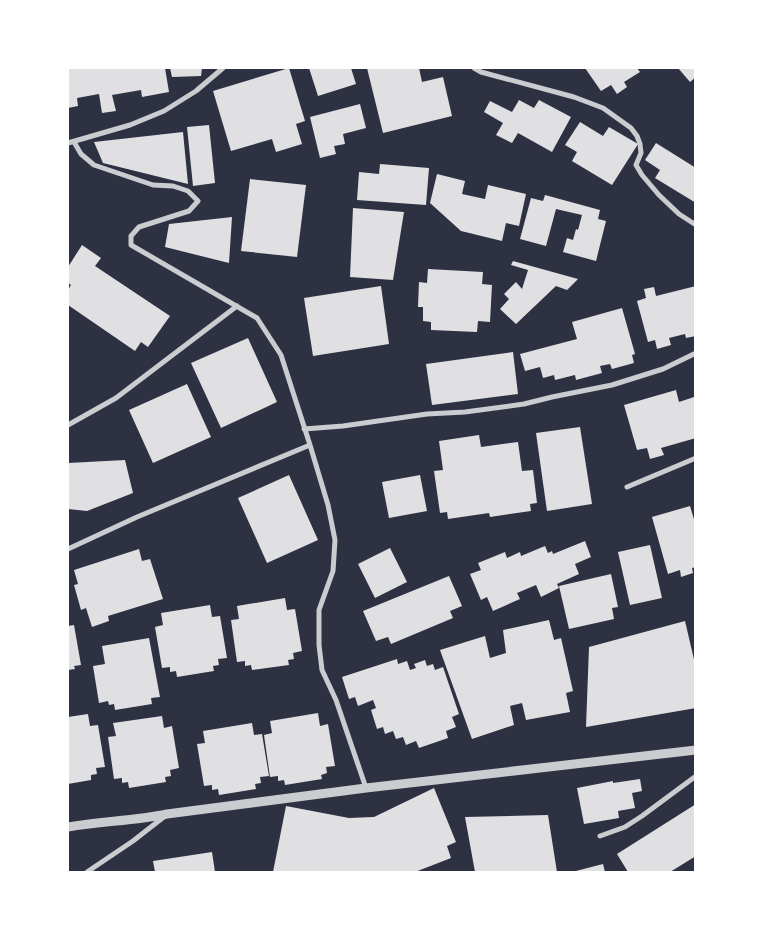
<svg xmlns="http://www.w3.org/2000/svg" width="763" height="940" font-family="'Open Sans',sans-serif">
<style>
.building{fill:#e0e0e3}
.lines{fill:none;stroke-linecap:round;stroke-linejoin:round}
.minor{stroke:#caccd0;stroke-width:5}
.tertiary{stroke:#caccd0;stroke-width:9}
</style>
<rect width="100%" height="100%" fill="#2d3142"/>
<!-- building -->
<path class="building" d="M68 68H165L169 92 142 97 141 90 112 95 116 111 102 113 99 94 77 98 78 106 68 108Z
M170 68H202L201 76 172 77Z
M289 68 305 121 296 124 302 144 276 152 272 139 231 151 213 91Z
M309 68H351L356 84 318 96Z
M367 68H419L422 82 443 77 452 116 383 133Z
M585 68H637L640 72 624 82 627 87 617 94 611 85 601 91Z
M678 68H696V77L690 82Z
M519 100 534 108 539 100 571 117 552 152 518 133 512 143 496 135 503 123 484 112 490 101 512 112Z
M360 104 366 128 343 134 345 144 334 146 336 154 320 158 310 117Z
M580 122 603 136 609 127 638 144 612 185 572 161 577 152 565 145Z
M209 125 215 183 193 186 187 127Z
M183 132 188 184 103 163 94 142Z
M656 143 696 168V203L655 178 660 170 645 160Z
M380 164 429 168 426 205 357 200 359 172 379 174Z
M437 174 465 181 462 194 485 199 488 185 526 194 519 226 506 223 502 241 461 231 430 203Z
M250 179 306 185 297 257 241 251Z
M545 195 600 210 598 219 606 221 596 261 563 252 567 238 573 240 576 229 578 230 582 215 556 209 546 246 520 239 531 198 543 201Z
M353 208 404 212 393 280 350 277Z
M232 217 229 263 165 247 169 224Z
M82 245 101 258 95 266 170 316 148 347 141 342 135 351 68 305V290L71 285 68 283V267Z
M513 261 578 279 567 290 556 286 516 324 500 309 509 299 504 294 516 282 522 289 528 270 511 265Z
M428 269 483 272 482 284 492 285 490 322 478 321 477 332 431 330V322L423 321V307H418L419 282 427 283Z
M381 286 389 344 313 356 304 298Z
M696 286V336L686 338 685 334 669 338 671 345 657 349 655 340 648 342 637 301 646 298 644 289 654 287 656 296Z
M622 308 635 354 632 355 634 363 612 369 610 364 600 366 602 373 576 380 575 375 555 380 554 375 543 378 540 367 525 371 520 354 577 339 572 322Z
M248 338 277 402 221 428 191 363Z
M513 352 518 394 432 405 426 364Z
M187 384 211 437 153 463 129 410Z
M676 390 679 402 694 397 696 404V438L661 448 664 455 650 459 647 448 637 450 624 405Z
M580 427 592 504 547 511 536 433Z
M479 435 481 447 518 442 522 471 533 470 537 503 530 504 531 511 490 517 489 513 448 519 447 512 440 513 434 471 443 470 439 441Z
M125 460 133 493 87 511 68 509V463Z
M289 475 318 540 267 563 238 498Z
M420 475 427 511 389 518 382 482Z
M690 506 696 526V567L692 568 693 573 681 577 680 570 668 574 652 517Z
M585 541 591 557 575 564 579 574 557 584 559 588 541 597 536 585 517 593 520 599 493 611 487 597 481 600 470 574 481 570 478 563 505 552 507 558 520 552 521 556 545 546 548 553 552 551 553 554Z
M650 545 662 598 630 605 618 552Z
M390 548 407 582 375 598 358 564Z
M139 549 142 561 150 559 163 599 108 616 109 621 92 627 86 608 81 610 74 585 78 584 74 570Z
M611 574 618 607 612 608 614 619 569 629 559 586Z
M449 576 462 606 450 611 453 618 391 644 388 637 376 641 363 611Z
M285 598 287 610 295 609 302 651 293 653 294 659 288 660 289 665 252 670 251 665 245 666V661L237 662 231 620 239 619 237 606Z
M210 605 212 617 220 616 227 658 218 659 219 665 213 666 214 671 177 677 176 671 170 672V667L162 668 155 627 163 625 161 613Z
M549 620 554 640 561 638 573 691 566 693 570 712 526 720 522 703 510 706 514 725 472 739 440 650 485 636 490 658 506 653 503 630Z
M685 621 696 668V708L586 727 589 647Z
M74 625 81 665 74 666 75 669 68 670V626Z
M149 638 160 697 151 698 152 704 115 710 114 704 109 705 108 701 99 703 93 666 105 664 102 646Z
M397 659 398 664 407 661 410 670 416 668 414 664 425 660 427 666 433 664 435 670 443 667 459 714 452 717 456 727 446 731 448 738 419 748 416 741 406 745 403 737 396 739 393 731 385 734 383 727 377 729 371 710 376 708 373 700 358 706 355 697 349 699 342 677Z
M318 713 320 726 328 724 335 766 326 767 327 773 321 775 322 779 285 785 284 780 278 781V776L270 777 264 735 272 733 270 721Z
M88 714 90 726 98 725 105 767 96 768 97 774 91 775V780L68 784V717Z
M162 716 164 728 172 726 179 768 170 770 171 776 165 777 166 782 129 788 128 782 122 783V778L114 779 108 737 116 736 113 723Z
M252 723 254 735 262 734 269 776 260 777 261 783 255 784 256 789 219 795 218 789 212 790V785L204 786 197 744 205 743 203 731Z
M640 779 642 791 632 793 635 808 618 811 619 818 584 824 577 788 613 781V783Z
M434 788 456 842 447 846 451 858 415 872H273L286 806 349 818 374 817Z
M696 804V856L670 872H628L617 854Z
M548 815 557 872H475L465 817Z
M212 852 215 872H155L153 861Z
M603 864 605 872H572Z"/>
<g class="lines">
<!-- minor -->
<path class="minor" d="M474 68 481 72 574 97 603 108 631 128 637 136 640 144 641 153 636 165 642 175 659 195 679 214 696 225
M74 142 81 154 94 165 153 185 173 186 188 191 198 201 189 211 139 227 131 236V245L257 318 281 355 310 445 328 505 335 540 333 571 319 610V645L322 670 336 700 366 788
M68 143 130 125 164 111 196 91 223 68
M68 425 116 398 237 306
M304 429 343 426 427 414 465 412 524 404 552 397 612 385 663 369 696 353
M627 487 696 458
M68 549 137 517 310 445
M600 836 625 827 642 816 696 776
M87 872 133 841 165 816"/>
<!-- tertiary -->
<path class="tertiary" d="M68 827C101 821 134 821 167 814L366 788 696 750"/>
</g>
<!-- border -->
<rect width="763" height="940" fill="none" stroke="#ffffff" stroke-width="138"/>
</svg>
